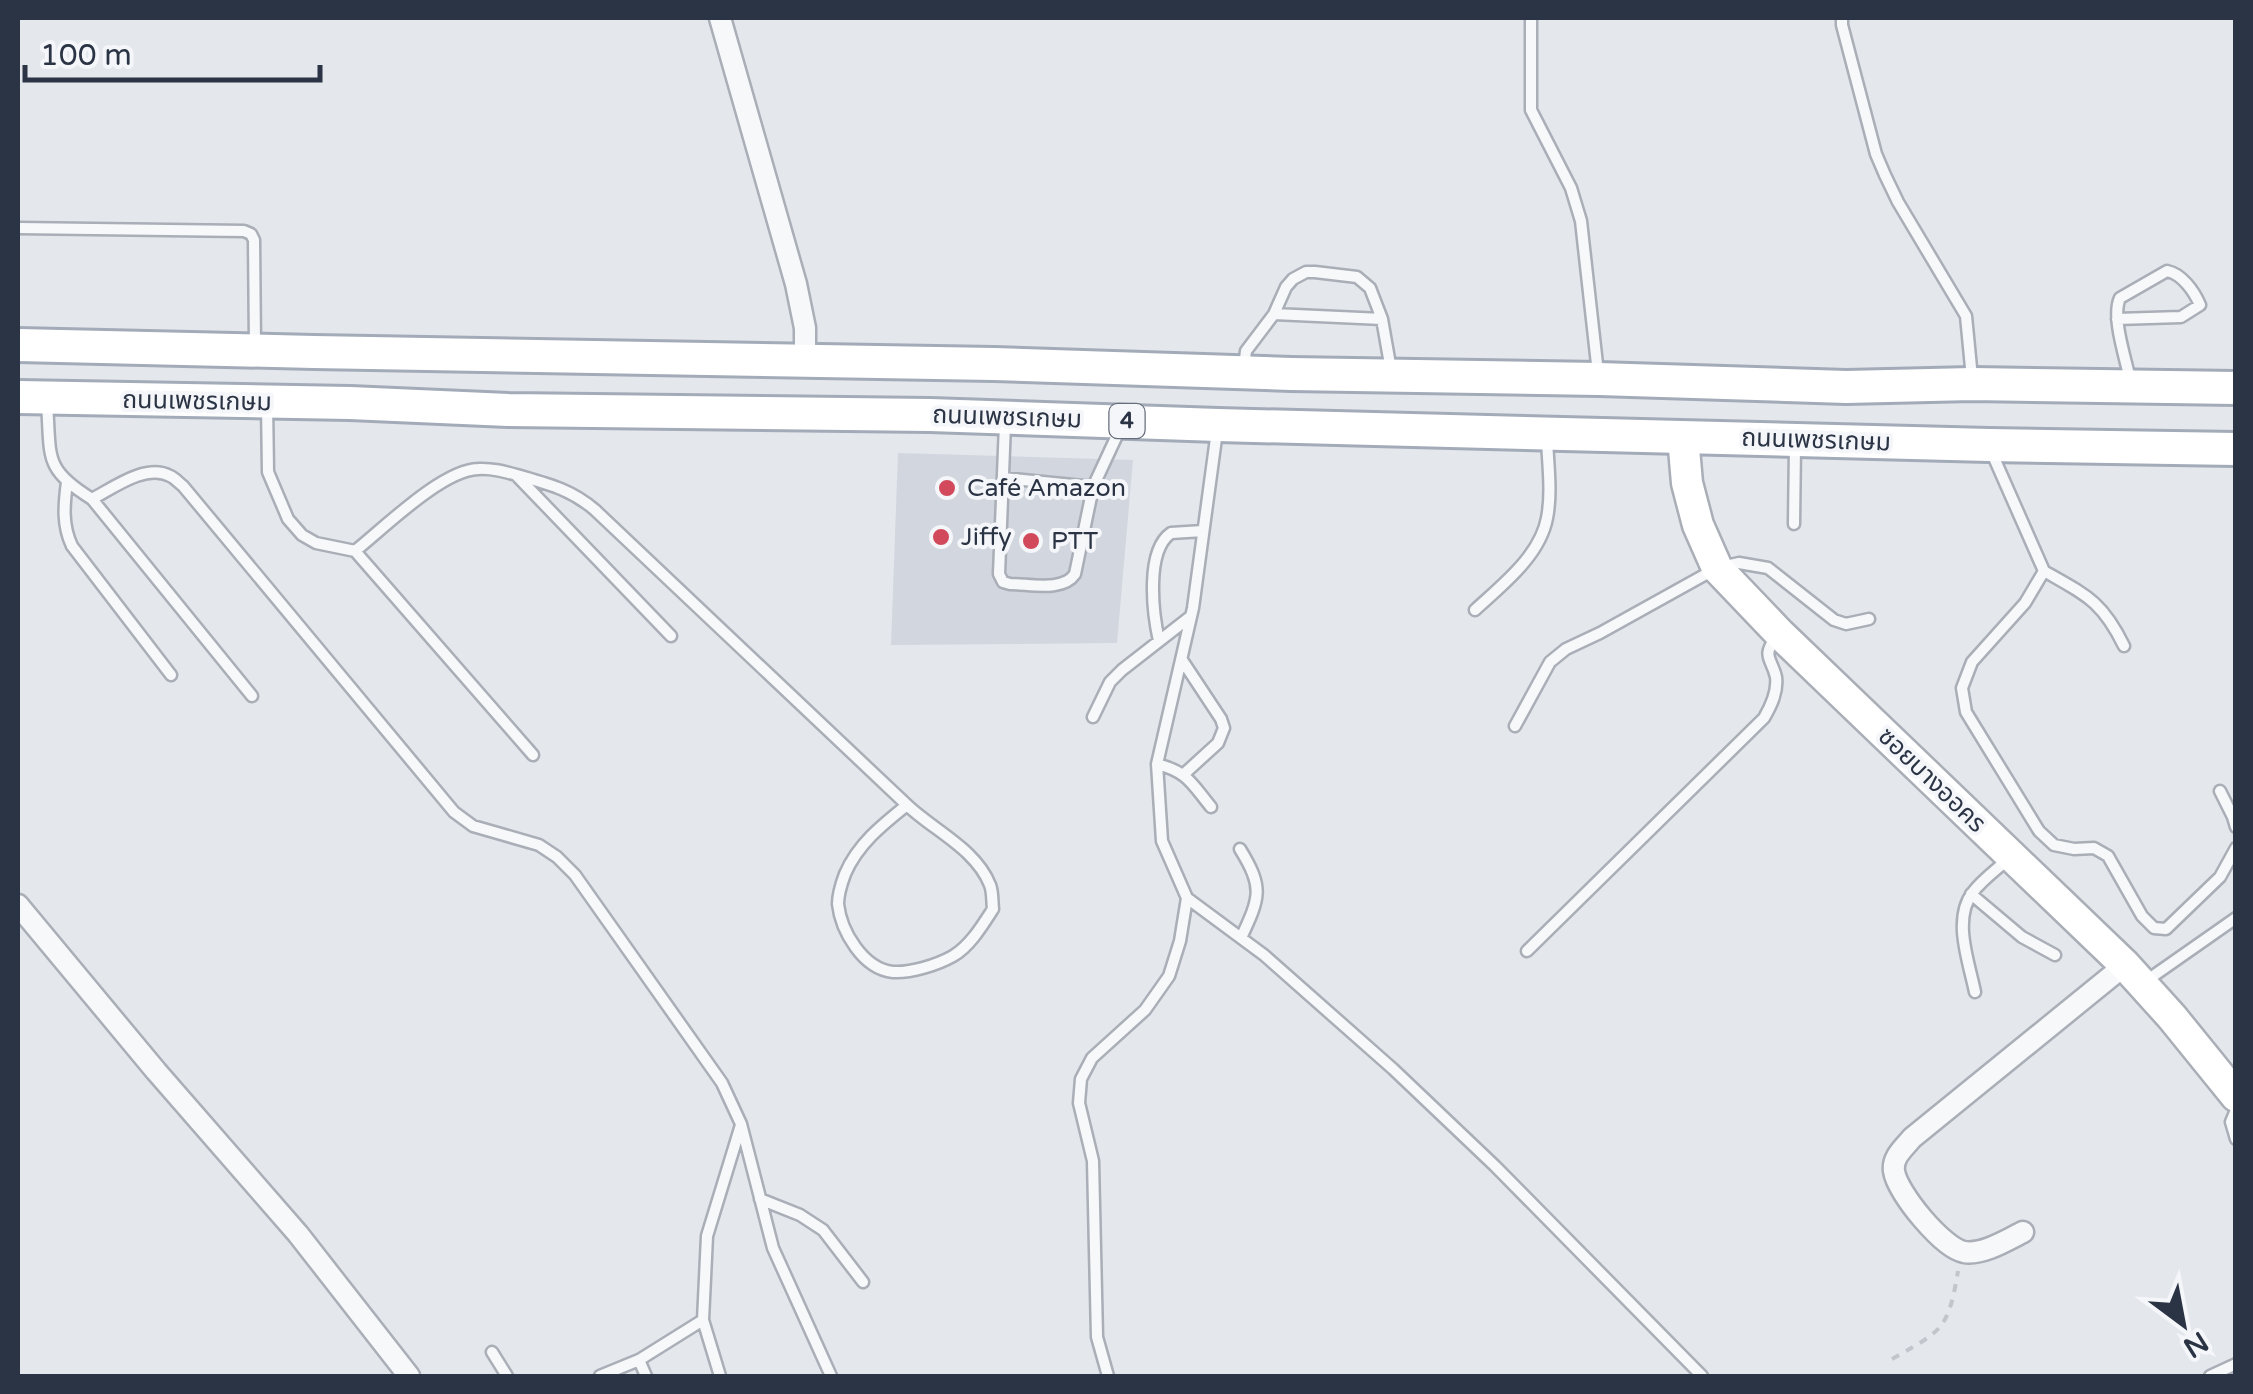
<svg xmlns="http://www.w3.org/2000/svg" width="2253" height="1394" font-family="'Varela Round','Noto Sans Thai',sans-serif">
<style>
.built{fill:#d2d6de}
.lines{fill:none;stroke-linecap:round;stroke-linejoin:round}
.lane-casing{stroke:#a9aeb7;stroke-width:15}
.street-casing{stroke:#a9aeb7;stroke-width:25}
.secondary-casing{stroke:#a9aeb7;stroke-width:35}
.primary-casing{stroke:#a3abb8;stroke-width:38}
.path{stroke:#c2c5cb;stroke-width:4;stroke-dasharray:8 8;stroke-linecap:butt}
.lane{stroke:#f7f8fa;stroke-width:10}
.street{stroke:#f7f8fa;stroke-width:20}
.secondary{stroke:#fff;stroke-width:30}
.primary{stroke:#fff;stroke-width:32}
.poi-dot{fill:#d1495b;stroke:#f4f6f9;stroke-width:4}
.labels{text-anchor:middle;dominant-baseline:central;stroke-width:8;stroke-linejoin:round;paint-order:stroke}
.shield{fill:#f4f6f9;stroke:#676e7b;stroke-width:2.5}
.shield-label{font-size:22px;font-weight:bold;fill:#2b3445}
.street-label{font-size:25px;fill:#2b3445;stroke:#f4f6f9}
.poi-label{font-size:25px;fill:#2b3445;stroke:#f4f6f9;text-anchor:start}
</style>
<rect width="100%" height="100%" fill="#e4e7ec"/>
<!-- built -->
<path class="built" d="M898 453 1133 460 1117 643 891 645Z"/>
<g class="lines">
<!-- lane casing -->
<g class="lane-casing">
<path id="lane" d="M1531 18V110L1571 188 1581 221 1598 373
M1842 18V25L1876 154 1885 175 1898 202 1966 316 1972 378
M18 228 244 231 251 234 254 240 255 345
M1274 314 1382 319
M2117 319 2181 317 2200 305C2194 291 2182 274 2167 271L2120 298C2111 317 2126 359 2130 380
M1244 367 1246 351 1274 314 1286 287 1293 279 1306 272H1315L1357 277 1370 288 1382 319 1391 370
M47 404C51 457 43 469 92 499L252 696
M267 404 268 472 288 519 302 535 316 543 355 551 533 755
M1005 424 999 574 1003 582 1010 584C1030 584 1063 592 1075 574L1093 487 1120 429
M1217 431 1193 608 1157 764 1162 841 1187 898 1264 955 1393 1069 1495 1166 1702 1376
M1991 451 2044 571 2025 603 1972 662 1962 688 1966 712 2039 831 2054 845 2074 849 2094 848 2108 856 2142 916 2154 928 2166 929 2220 877 2236 848
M517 476 671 636
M1003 478 1093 487
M67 482C64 505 62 525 72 546L171 675
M92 499C113 488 146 463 170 476 175 478 179 483 183 486L454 812 473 826 539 845 557 857 575 875 722 1083 741 1124 773 1248 831 1376
M1794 524 1795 446
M355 551C384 528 442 470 478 469 494 468 509 473 524 477 552 485 573 491 595 510L907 805C933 830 976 849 990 885 993 892 992 902 993 909 982 926 970 946 953 956 937 965 911 973 893 972 863 969 841 931 838 904 838 895 842 882 845 874 858 844 882 825 907 805
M2044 571C2086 595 2102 601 2124 646
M1475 610C1502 585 1540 556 1547 518 1552 493 1548 465 1547 439
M1159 641C1153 614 1145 551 1171 533L1203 531
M1182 660 1221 719 1224 728 1218 743 1184 774
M1093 717 1110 682 1122 670 1190 617
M1515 726 1550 662 1566 649 1600 633 1717 568 1739 563 1768 568 1834 620 1846 624 1869 619
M1157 764C1188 772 1192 784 1211 807
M2220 791 2233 817 2236 827
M1240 849C1264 888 1260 897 1241 938
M1971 894 2022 937 2055 955
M1527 951 1764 718C1771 706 1778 692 1776 677 1772 659 1761 656 1776 638
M2146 981 2236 918
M1975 992C1969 962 1952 919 1973 892 1982 880 1996 870 2007 860
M2236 1110 2231 1122 2236 1139
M760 1199 800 1215 823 1230 863 1282
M492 1352 507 1376
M639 1360 646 1376
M600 1376 639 1360 703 1320
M720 1376 703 1320 707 1236 741 1125
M1108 1376 1097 1337 1093 1161 1079 1103 1081 1079 1092 1058 1145 1010 1169 976 1180 941 1187 898
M2210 1376 2236 1364"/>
</g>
<!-- street casing -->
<g class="street-casing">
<path id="street" d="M720 18 796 284 805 328V361
M18 905 156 1071 298 1234 409 1376
M2023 1232C2007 1240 1983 1255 1964 1252 1943 1248 1897 1193 1894 1171 1892 1157 1904 1148 1912 1138L2125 965"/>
</g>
<!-- secondary casing -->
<g class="secondary-casing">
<path id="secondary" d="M1683 437 1687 483 1698 525 1717 568 1780 634 2125 965 2172 1017 2236 1096"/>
</g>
<!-- primary casing -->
<g class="primary-casing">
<path id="primary" d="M18 345 314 352 994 364 1291 374 1599 379 1846 387 1972 384 2236 388
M18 397 350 403 508 410 930 415 1218 425 1989 445 2236 449"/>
</g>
<!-- path -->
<path class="path" d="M1892 1359C1943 1330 1948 1330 1958 1271"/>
<!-- lane -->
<use href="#lane" class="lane"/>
<!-- street -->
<use href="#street" class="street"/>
<!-- secondary -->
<use href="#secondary" class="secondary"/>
<!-- primary -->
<use href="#primary" class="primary"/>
</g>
<!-- markers -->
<g class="poi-dot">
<circle cx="947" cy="488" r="10"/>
<circle cx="941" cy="537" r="10"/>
<circle cx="1031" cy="541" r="10"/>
</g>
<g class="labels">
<!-- shield labels -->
<rect class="shield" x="1109.5" y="404" width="35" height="34" rx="8"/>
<g class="shield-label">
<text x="1127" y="421">4</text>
</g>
<!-- street labels -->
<g class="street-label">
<text transform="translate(197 401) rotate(1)">ถนนเพชรเกษม</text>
<text transform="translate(1007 417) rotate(2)">ถนนเพชรเกษม</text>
<text transform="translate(1816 440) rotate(2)">ถนนเพชรเกษม</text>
<text transform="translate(1932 780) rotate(44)">ซอยบางออคร</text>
</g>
<!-- poi labels -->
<g class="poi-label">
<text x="967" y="488">Café Amazon</text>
<text x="961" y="537">Jiffy</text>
<text x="1051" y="541">PTT</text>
</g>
</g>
<!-- border -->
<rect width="2253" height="1394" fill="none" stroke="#2b3445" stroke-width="40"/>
<!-- north arrow -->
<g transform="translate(2183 1324) rotate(148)" stroke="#f4f6f9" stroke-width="8" paint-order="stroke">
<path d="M0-8L18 38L0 25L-18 38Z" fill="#2b3445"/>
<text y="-15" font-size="28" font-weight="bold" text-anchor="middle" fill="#2b3445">N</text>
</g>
<!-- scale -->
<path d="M25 65v15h295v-15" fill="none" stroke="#2b3445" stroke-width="5"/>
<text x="40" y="65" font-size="30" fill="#2b3445" stroke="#f4f6f9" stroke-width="8" paint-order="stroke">100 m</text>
</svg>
